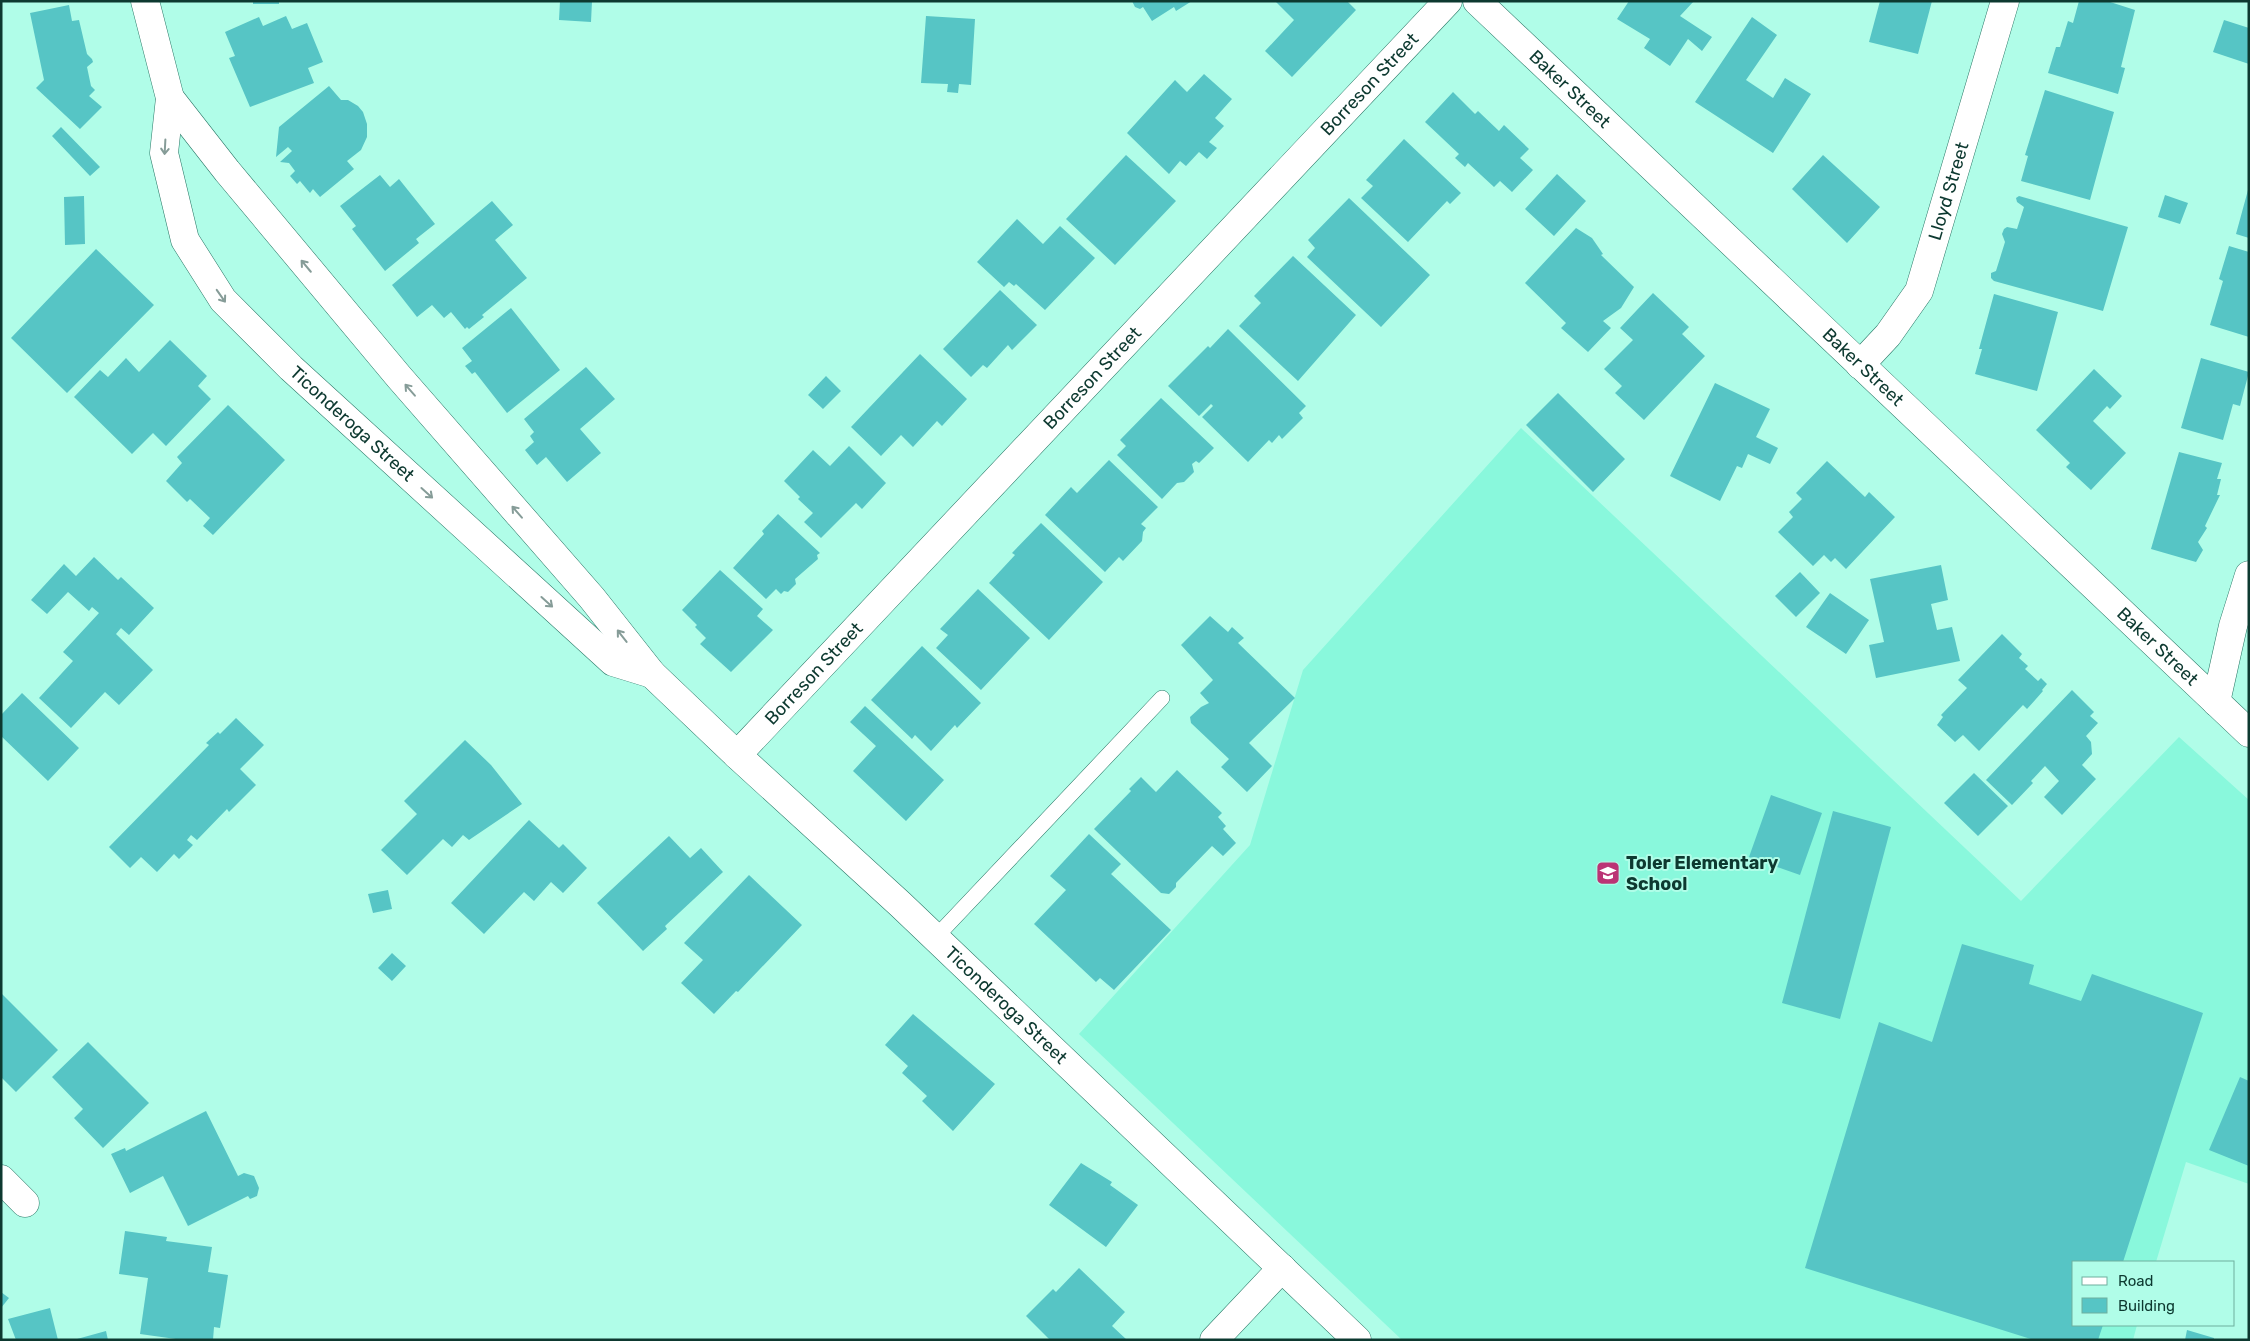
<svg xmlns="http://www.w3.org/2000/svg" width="2250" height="1341" font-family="Rubik,sans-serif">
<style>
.built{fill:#89f8dc}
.building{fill:#56c5c5}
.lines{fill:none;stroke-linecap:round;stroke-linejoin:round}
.lane-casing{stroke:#297766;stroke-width:16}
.street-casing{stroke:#297766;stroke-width:29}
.secondary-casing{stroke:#297766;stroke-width:29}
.lane{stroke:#fff;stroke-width:15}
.street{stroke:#fff;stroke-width:28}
.secondary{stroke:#fff;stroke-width:28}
.oneway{stroke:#869c98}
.labels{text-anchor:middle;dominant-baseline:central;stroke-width:4;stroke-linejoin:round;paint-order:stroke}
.street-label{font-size:18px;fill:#0d3930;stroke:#b0fde8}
.poi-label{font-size:18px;font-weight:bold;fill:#0d3930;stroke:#b0fde8;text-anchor:start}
</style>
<rect width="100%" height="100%" fill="#b0fde8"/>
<!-- built -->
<path class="built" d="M1521 428 2021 901 2179 737 2249 800V1184L2186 1162 2156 1262H2074V1325H2137L2133 1340H1402L1079 1034 1250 845 1303 670Z"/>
<!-- building -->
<path class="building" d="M253 1H279V4H253Z
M560 1H592L591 22 559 20Z
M1132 1H1192L1176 11 1174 7 1152 21 1143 7 1140 9 1135 7Z
M1275 1H1347L1356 10 1292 77 1265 51 1294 20Z
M1629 1H1694L1680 16 1712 37 1702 51 1688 39 1670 66 1644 48 1650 39 1617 19Z
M1880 1H1932L1918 54 1869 42Z
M2079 1H2107L2135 10 2121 67 2125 68 2118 94 2048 73 2056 47H2060L2068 21 2073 23Z
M69 5 72 21 79 20 87 54 92 59 93 62 87 67 91 86 95 90 89 96 102 107 80 129 36 88 44 80 30 13Z
M286 16 292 29 307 23 323 62 308 68 314 83 250 107 229 58 235 56 225 32 259 17 263 26Z
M926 16 975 19 971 85 959 84 958 93 947 92 948 84 921 83Z
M1752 17 1777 35 1746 80 1773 98 1785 78 1811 94 1773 153 1695 102Z
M2224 20 2249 28V64L2213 52Z
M1204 74 1232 99 1215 118 1224 126 1209 142 1217 148 1207 159 1199 152 1186 166 1180 161 1169 174 1127 133 1175 80 1187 92Z
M329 86 341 100H348L358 106 363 112 367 124V137L361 150 347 161 354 169 320 197 313 189 310 193 300 181 297 184 290 176 295 171 289 163 280 162 292 151 288 147 276 157 279 127Z
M2045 90 2114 112 2090 200 2021 181 2028 156 2025 155Z
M1453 92 1475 114 1478 111 1499 131 1504 125 1529 149 1520 158 1533 170 1512 192 1500 181 1494 187 1468 163 1465 167 1455 158 1459 154 1425 122Z
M61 127 100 167 90 176 52 136Z
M1404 139 1461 193 1450 204 1447 201 1408 242 1361 198 1373 186 1366 180Z
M1126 155 1176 201 1115 265 1066 219Z
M1823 155 1880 207 1847 243 1792 189Z
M1557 174 1586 201 1554 236 1525 209Z
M380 175 390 187 399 179 435 224 416 239 419 243 385 271 352 229 356 226 340 206Z
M2248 190H2249V238L2236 234Z
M2165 195 2188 203 2180 224 2158 217Z
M84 196 85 244 65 245 64 197Z
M2019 196 2128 227 2103 311 1994 281 1991 278V273L1996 271 2005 242 2002 234 2004 229 2007 227 2017 229 2024 207 2017 202 2016 198Z
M1349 198 1430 275 1381 327 1307 257 1315 248 1308 240Z
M492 201 513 225 495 240 527 278 482 315 484 317 469 329 467 327 465 329 451 312 444 318 432 305 417 317 392 285Z
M1017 219 1043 244 1060 226 1095 258 1045 310 1016 284 1014 286 1009 282 1004 287 977 262Z
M1576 228 1592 238 1603 254 1601 255 1634 287 1621 308 1603 321 1611 328 1588 352 1561 328 1566 323 1525 283Z
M2229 246 2249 252V337L2210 325 2223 281 2219 279Z
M96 249 154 305 67 393 11 338Z
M1293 256 1356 315 1298 381 1239 326 1261 303 1254 296Z
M1000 290 1037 325 1012 350 1008 345 987 368 983 365 971 377 943 349Z
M1653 293 1689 327 1682 334 1705 356 1644 420 1615 393 1622 386 1604 369 1633 340 1620 328Z
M1994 294 2058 312 2037 391 1975 374 1982 349H1979Z
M511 308 560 370 507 413 475 372 472 374 465 366 472 361 462 348Z
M1228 329 1306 406 1299 413 1303 418 1282 439 1279 435 1272 443 1269 440 1248 462 1202 417 1213 406 1211 404 1199 416 1168 386 1208 346 1210 348Z
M170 340 207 376 198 386 211 399 166 446 153 433 132 454 74 397 100 370 108 377 126 358 139 372Z
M920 354 967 399 942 426 937 421 913 447 901 435 881 456 851 427Z
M2201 358 2249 372 2240 406 2233 404 2223 440 2181 428Z
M586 367 615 399 580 429 601 453 567 482 546 457 537 465 525 450 534 442 530 436 534 432 524 419Z
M2094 369 2122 396 2110 409 2107 406 2093 421 2126 453 2091 490 2066 467 2070 463 2036 430Z
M826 376 841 391 823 409 808 395Z
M1715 383 1770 409 1756 437 1778 448 1770 464 1748 454 1742 468 1737 466 1720 501 1670 476Z
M1558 393 1625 459 1593 492 1526 425Z
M1161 398 1214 448 1199 463 1196 461 1192 464 1194 472 1184 482 1177 483 1162 499 1117 455 1126 446 1120 440Z
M228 405 285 460 213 535 203 526 210 518 190 499 187 502 166 481 182 463 177 457Z
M849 446 886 483 862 509 856 503 821 538 804 522 813 513 798 499 800 497 784 481 813 450 830 466Z
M2179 452 2222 463 2217 479H2221L2217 495H2220L2205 526 2207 528 2198 542 2203 550 2196 562 2151 549Z
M1109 460 1158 507 1141 524 1146 528 1143 532 1142 541 1123 561 1119 557 1105 572 1045 515 1071 487 1077 493Z
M1827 461 1865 497 1869 492 1895 517 1846 569 1835 558 1831 562 1824 555 1813 566 1778 532 1793 517 1789 512 1802 499 1796 493Z
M778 514 820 553 817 555 818 559 795 579 796 584 788 592 784 591 781 594 776 589 766 599 733 568 764 534 762 531Z
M1041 523 1103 582 1049 640 989 583 1015 555 1012 553Z
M94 557 118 580 121 577 154 608 129 635 121 628 116 634 153 670 119 705 105 692 71 728 39 698 73 661 63 652 99 613 92 607 89 611 68 592 47 614 31 600 64 564 76 576Z
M1941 565 1948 600 1931 604 1937 630 1952 627 1960 661 1876 678 1869 645 1884 642 1870 579Z
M720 570 763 609 757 616 773 630 731 672 700 644 706 638 695 627 697 625 682 610Z
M1800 572 1820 593 1796 617 1775 596Z
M978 589 1030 638 981 690 936 648 948 635 940 629Z
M1830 593 1869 620 1846 654 1806 627Z
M1210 616 1228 632 1232 627 1244 638 1238 643 1295 698 1249 743 1272 766 1247 792 1221 767 1229 759 1191 723 1190 717 1201 707 1209 703 1200 693 1213 680 1181 645Z
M2002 634 2022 654 2019 658 2028 666 2025 669 2038 681 2041 678 2047 684 2042 690 2043 691 2027 709 2023 705 1979 751 1963 735 1955 742 1937 725 1943 717 1941 715 1967 688 1958 680Z
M922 646 981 703 957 728 955 725 931 751 915 735 912 739 871 700Z
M2072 690 2094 712 2090 716 2098 723 2086 736 2091 742 2092 754 2082 765 2096 779 2062 815 2044 797 2059 781 2045 766 2031 781 2033 783 2012 805 1986 780Z
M22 693 79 748 48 781 1 736V715Z
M865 706 944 780 906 821 853 771 876 746 850 722Z
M236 718 264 745 240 769 256 785 229 812 227 809 197 840 191 835 187 840 193 845 179 859 174 854 157 872 141 857 130 868 109 847 209 745 206 743 218 732 220 734Z
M465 740 491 765 522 804 469 840 463 835 452 847 443 839 407 875 381 850 417 814 404 801Z
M1177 770 1222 813 1218 817 1226 826 1223 829 1236 843 1223 856 1212 846 1176 883V887L1169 894 1161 893 1094 829 1131 791 1129 789 1141 777 1156 792Z
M1974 773 2008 806 1978 836 1944 803Z
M1771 795 1822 813 1800 875 1749 857Z
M1833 811 1891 827 1840 1019 1782 1003Z
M529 820 559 848 563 844 587 868 563 893 551 882 534 901 524 892 484 934 451 903Z
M1089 834 1121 864 1111 874 1171 930 1114 990 1100 978 1096 982 1034 924 1066 890 1050 876Z
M669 836 690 858 701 848 723 872 665 926 667 929 643 951 597 903Z
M749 875 802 925 738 992 736 991 714 1014 681 983 703 960 684 943Z
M388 890 392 909 373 913 368 894Z
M1962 944 2034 965 2029 984 2081 1001 2092 974 2203 1013 2123 1262H2074V1325H2103L2098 1340H2034L1805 1268 1879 1022 1932 1042Z
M392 953 406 966 392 981 378 968Z
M1 993 58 1050 16 1092 1 1077Z
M913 1014 995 1084 953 1131 922 1101 927 1096 902 1073 908 1066 885 1045Z
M88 1042 149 1103 103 1148 74 1118 83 1109 52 1077Z
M2240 1077 2249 1081V1166L2209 1150Z
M206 1111 238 1176 244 1173 254 1176 259 1188 257 1196 250 1199 248 1196 188 1226 163 1176 130 1193 111 1154 125 1148 126 1151Z
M1081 1163 1112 1182 1110 1185 1138 1205 1106 1247 1049 1205Z
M125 1231 167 1237 166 1241 212 1247 208 1272 228 1275 220 1328 214 1327 213 1340H183L140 1334 148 1278 119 1274Z
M1079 1268 1125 1312 1112 1326 1127 1340H1050L1026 1316 1053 1289 1056 1292Z
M1 1292 9 1298 1 1308Z
M50 1308 58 1340H16L8 1319Z
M2187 1330 2214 1338V1340H2185Z
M106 1331 108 1340H77V1339Z"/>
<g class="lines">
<!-- lane casing -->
<g class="lane-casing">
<path id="lane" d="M935 938 1162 698"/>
</g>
<!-- street casing -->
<g class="street-casing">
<g id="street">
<path id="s1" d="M1860 365 1888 335 1919 291 2005 1"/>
<path d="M2216 702 2233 626 2249 575"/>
<path id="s2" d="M737 755 1448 1"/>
<path d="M1 1179 25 1203"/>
<path d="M1214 1340 1282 1268"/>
</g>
</g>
<!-- secondary casing -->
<g class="secondary-casing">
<g id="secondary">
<path id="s3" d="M145 1 170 98 164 153 185 240 223 300 291 368 613 662 652 674"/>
<path id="s4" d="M1477 1 2249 733"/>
<path id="s5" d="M170 98 227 171 399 377 592 598 652 674 737 755 900 904 1357 1340"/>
</g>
</g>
<!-- lane -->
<use href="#lane" class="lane"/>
<!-- street -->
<use href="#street" class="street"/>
<!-- secondary -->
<use href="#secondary" class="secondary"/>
</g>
<!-- one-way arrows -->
<defs><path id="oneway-shaft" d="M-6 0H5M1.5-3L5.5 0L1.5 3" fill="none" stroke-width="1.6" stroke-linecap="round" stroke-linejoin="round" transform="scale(1.25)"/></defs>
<g class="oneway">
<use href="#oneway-shaft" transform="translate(165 147) rotate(93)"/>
<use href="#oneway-shaft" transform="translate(306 266) rotate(-130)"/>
<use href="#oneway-shaft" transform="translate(221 296) rotate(55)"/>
<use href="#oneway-shaft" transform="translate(410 390) rotate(-131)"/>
<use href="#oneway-shaft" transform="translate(427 493) rotate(42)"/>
<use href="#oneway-shaft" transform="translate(517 512) rotate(-131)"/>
<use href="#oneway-shaft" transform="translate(547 602) rotate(42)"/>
<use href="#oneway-shaft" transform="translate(622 636) rotate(-128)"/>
</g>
<!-- icons -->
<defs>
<g id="school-square" transform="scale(1.25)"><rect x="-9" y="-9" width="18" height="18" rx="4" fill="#bb3475" stroke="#b0fde8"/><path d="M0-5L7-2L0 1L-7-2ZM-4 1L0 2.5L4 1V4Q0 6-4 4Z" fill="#fff"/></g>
</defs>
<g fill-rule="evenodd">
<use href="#school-square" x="1608" y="873"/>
</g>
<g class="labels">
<!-- street labels -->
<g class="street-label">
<text stroke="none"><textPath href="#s2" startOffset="922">Borreson Street</textPath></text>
<text stroke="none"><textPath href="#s4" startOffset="128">Baker Street</textPath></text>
<text stroke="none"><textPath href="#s1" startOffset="199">Lloyd Street</textPath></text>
<text stroke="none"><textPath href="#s4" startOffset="532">Baker Street</textPath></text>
<text stroke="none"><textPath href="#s2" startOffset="518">Borreson Street</textPath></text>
<text stroke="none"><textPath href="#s3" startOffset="495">Ticonderoga Street</textPath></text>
<text stroke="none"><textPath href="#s4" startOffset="938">Baker Street</textPath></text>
<text stroke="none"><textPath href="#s2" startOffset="112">Borreson Street</textPath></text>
<text stroke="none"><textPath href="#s5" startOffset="1236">Ticonderoga Street</textPath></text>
</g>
<!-- poi labels -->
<g class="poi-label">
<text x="1626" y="863">Toler Elementary<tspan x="1626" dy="21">School</tspan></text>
</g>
</g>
<!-- border -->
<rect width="2250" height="1341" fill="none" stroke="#0d3930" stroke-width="5"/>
<!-- legend -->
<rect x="2072" y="1261" width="162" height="65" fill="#b0fde8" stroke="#6faf9e"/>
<rect x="2082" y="1277" width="25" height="8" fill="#ffffff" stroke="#6faf9e"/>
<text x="2118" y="1286" font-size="15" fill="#0d3930">Road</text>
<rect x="2082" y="1298" width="25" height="15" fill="#56c5c5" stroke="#6faf9e"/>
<text x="2118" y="1311" font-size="15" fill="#0d3930">Building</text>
</svg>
